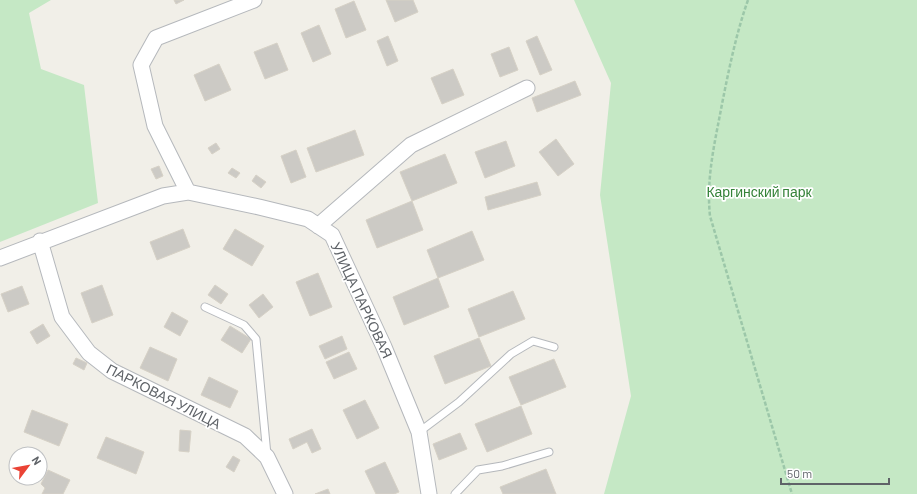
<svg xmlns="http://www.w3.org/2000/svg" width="917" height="494" font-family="Barlow,sans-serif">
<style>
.green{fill:#c5e8c5}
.building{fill:#cccac5;stroke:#d6d1c6}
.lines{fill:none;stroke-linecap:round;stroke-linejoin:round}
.service-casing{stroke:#b5b8bc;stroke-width:9}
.minor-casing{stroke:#b5b8bc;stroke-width:17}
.path{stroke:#9cc7a9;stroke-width:2.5;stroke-dasharray:4 2;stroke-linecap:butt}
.service{stroke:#fff;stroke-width:7}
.minor{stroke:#fff;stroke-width:15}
.labels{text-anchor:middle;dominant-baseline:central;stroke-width:3.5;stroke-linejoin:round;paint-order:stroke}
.park-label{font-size:14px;fill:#348238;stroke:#fff}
.street-label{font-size:14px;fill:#5f6368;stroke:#fff}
</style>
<rect width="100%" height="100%" fill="#f1efe8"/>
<!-- green -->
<path class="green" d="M0 0H51L29 13 41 69 84 85 98 203 0 242Z
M574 0H917V494H604L631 396 600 195 611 83Z"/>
<!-- building -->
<path class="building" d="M174 0H184L176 4Z
M386 0H413L418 12 395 22Z
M354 1 366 30 346 38 335 9Z
M319 25 331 54 313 62 301 33Z
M388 36 398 61 387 66 377 41Z
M537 36 552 70 540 75 526 41Z
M277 43 288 70 265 79 254 52Z
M509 47 518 70 500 77 491 54Z
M219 64 231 90 205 101 194 75Z
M453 69 464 95 442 104 431 78Z
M575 81 581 95 537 112 532 98Z
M355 130 364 155 316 172 307 148Z
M556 139 574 164 558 176 539 152Z
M506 141 515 166 485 178 475 152Z
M216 143 220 149 212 154 208 148Z
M296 150 306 177 291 183 281 156Z
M445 154 457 183 412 201 400 172Z
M159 166 163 176 156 179 151 169Z
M232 168 240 173 236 178 228 173Z
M256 175 266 182 261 188 252 181Z
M537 182 541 195 488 210 485 197Z
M412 201 423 230 377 248 366 220Z
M183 229 190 247 157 260 150 242Z
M235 229 264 246 252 266 223 249Z
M472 231 484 260 438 278 427 250Z
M318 273 332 307 310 316 296 282Z
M438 278 449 307 404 325 393 297Z
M102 285 113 315 92 323 81 293Z
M215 285 228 294 221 304 208 295Z
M22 286 29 304 8 312 1 294Z
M513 291 525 319 479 337 468 309Z
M263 294 273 307 259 318 249 305Z
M172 312 188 321 180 336 164 327Z
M43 324 50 336 37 344 30 332Z
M230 326 251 339 242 353 221 340Z
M342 336 347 349 325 359 319 346Z
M479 338 491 366 445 384 434 356Z
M150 347 177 359 168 381 140 368Z
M349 352 357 369 334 379 326 362Z
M76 358 87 363 84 370 73 364Z
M554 359 566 387 521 405 509 377Z
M209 377 238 391 230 408 201 395Z
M365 400 379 428 357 439 343 410Z
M521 406 532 434 487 452 475 424Z
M32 410 68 424 59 446 24 432Z
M312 429 321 449 312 453 307 442 293 449 289 439Z
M180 430 191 431 189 452 179 451Z
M460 433 467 449 439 460 433 444Z
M106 437 144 452 136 474 97 458Z
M233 456 240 460 234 472 226 467Z
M385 462 399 492 394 494H376L365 471Z
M546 469 556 494H503L500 487Z
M48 470 70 480 63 494H42L45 488 41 484Z
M328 489 330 494H315Z"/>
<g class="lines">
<!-- service casing -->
<g class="service-casing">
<path id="service" d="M205 307 244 325 256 339 267 455
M419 432 459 402 511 354 533 341 554 347
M455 494 478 470 502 466 549 452"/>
</g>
<!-- minor casing -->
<g class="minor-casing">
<path id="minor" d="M188 192 155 126 141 65 156 38 254 0
M318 226 411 145 527 88
M40 241 62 317 89 353 112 371 245 436 267 457 285 494
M0 258 163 196 188 192 259 207 308 219 332 235 384 347 419 432 429 494"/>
</g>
<!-- path -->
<path class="path" d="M748 0C736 34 729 69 722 104 715 142 706 177 710 216L792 494"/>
<!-- service -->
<use href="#service" class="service"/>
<!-- minor -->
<use href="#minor" class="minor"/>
</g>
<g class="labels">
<!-- park labels -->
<g class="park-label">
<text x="759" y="191">Каргинский парк</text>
</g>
<!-- street labels -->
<g class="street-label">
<text transform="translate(362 300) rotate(65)">УЛИЦА ПАРКОВАЯ</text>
<text transform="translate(164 396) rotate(27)">ПАРКОВАЯ УЛИЦА</text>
</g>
</g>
<!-- north arrow -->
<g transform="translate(28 466) rotate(58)"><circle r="19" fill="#ffffff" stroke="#bfc1c3"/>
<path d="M0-3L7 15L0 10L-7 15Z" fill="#ea4335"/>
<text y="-6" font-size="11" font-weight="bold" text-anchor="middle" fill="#5f6368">N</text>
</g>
<!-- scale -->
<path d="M781 478v6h108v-6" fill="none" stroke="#5f6368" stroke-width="2"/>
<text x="787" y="478" font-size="12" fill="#5f6368" stroke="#ffffff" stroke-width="3" paint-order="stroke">50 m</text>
</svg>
